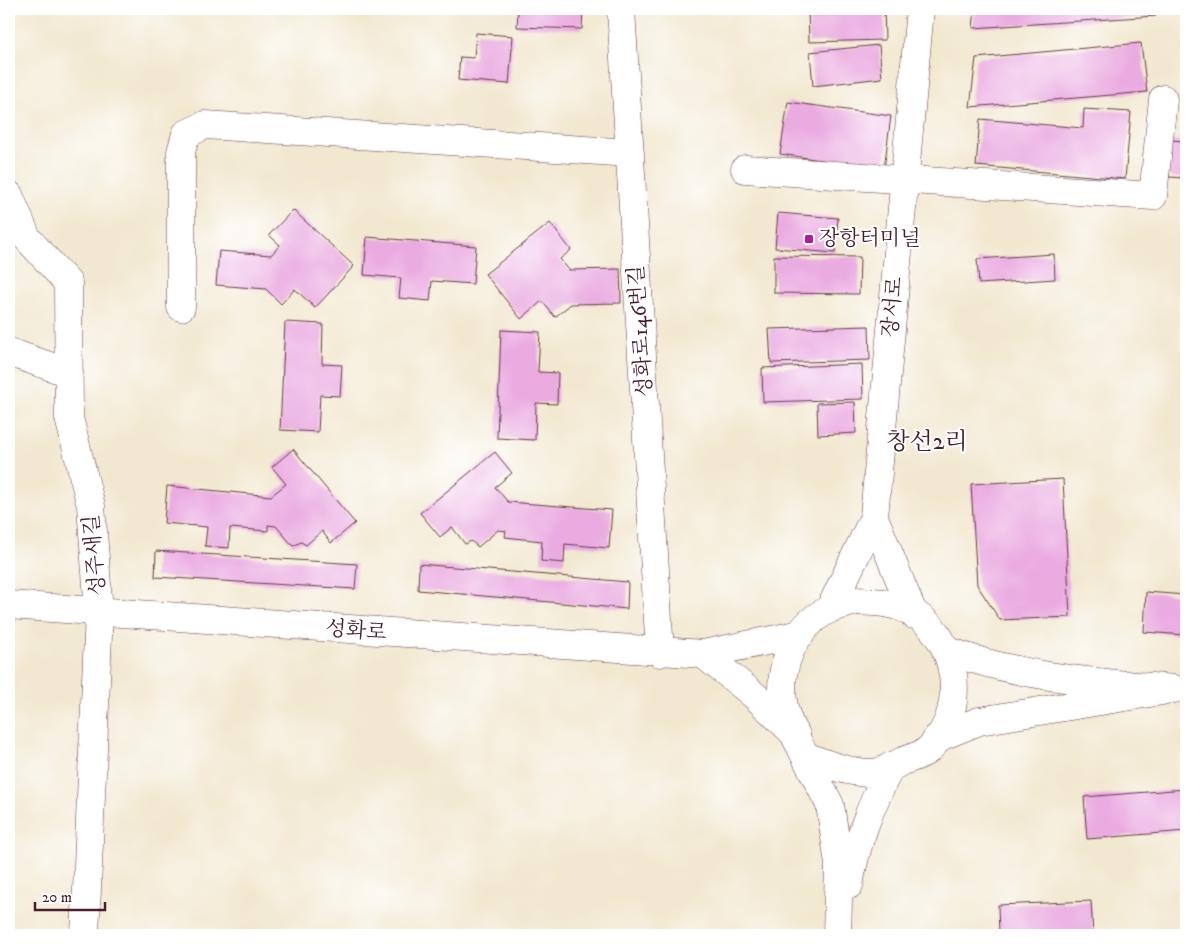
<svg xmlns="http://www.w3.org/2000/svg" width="1195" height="944" font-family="'IM FELL DW Pica','Noto Serif KR',serif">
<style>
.building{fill:#eaabe1}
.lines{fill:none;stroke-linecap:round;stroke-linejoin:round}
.minor-casing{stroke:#633d44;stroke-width:29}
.major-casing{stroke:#633d44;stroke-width:29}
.minor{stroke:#fff;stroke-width:28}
.major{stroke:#fff;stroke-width:28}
.poi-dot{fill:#b5179e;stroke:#fff;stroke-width:2}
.labels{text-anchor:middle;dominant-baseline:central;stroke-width:4;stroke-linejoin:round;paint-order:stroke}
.poi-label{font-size:21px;fill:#4a1f2b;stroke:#fff;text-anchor:start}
.street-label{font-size:21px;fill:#4a1f2b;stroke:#fff}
.quarter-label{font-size:24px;fill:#4a1f2b;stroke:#fff}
</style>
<rect width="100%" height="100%" fill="#fff"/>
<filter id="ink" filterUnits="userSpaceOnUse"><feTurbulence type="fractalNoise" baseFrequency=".02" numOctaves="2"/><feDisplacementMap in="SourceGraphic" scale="10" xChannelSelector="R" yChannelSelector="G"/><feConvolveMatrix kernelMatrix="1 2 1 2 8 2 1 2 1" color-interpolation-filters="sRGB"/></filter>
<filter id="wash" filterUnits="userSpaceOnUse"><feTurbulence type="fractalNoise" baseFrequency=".0096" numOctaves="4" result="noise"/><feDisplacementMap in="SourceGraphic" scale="20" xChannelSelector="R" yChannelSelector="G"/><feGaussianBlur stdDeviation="1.12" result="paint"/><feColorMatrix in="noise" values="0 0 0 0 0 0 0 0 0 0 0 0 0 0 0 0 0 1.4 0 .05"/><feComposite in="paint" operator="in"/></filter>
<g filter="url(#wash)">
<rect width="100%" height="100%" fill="#f2e8d0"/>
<g id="blocks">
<!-- building -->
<path class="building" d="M518 9H583L582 29 517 27Z
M808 9H884L885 40 809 42Z
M975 9H1155L1156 16 973 28Z
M476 33 513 36 509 84 458 80 460 57 474 58Z
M1141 43 1147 92 970 107 976 58Z
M879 45 882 78 813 86 810 52Z
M788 102 891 116 884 169 780 154Z
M1084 109 1131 112 1125 179 976 166 980 119 1083 128Z
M1170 140 1186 141V178L1169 177Z
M293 210 354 266 315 308 295 289 281 304 266 289 216 285 219 251 271 255 280 245 269 235Z
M778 213 838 218 835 253 775 248Z
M550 223 571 250 560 259 569 270 620 269 621 303 571 304 555 317 542 301 521 319 485 274Z
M367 237 476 246 473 284 432 281 430 301 399 298 401 278 364 275Z
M1054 254 1055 279 979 284 977 259Z
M774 256 860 257 859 294 774 293Z
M285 322 323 324 322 364 342 365 340 396 320 395 318 432 280 430Z
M869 326 870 360 771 363 769 329Z
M501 330 540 332 538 372 558 373 557 404 536 403 535 440 497 438Z
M862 364 863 399 763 402 762 368Z
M855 402 856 433 818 435 817 403Z
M293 449 355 523 331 543 322 531 306 545 301 542 293 546 276 526 268 525V531L230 528 229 548 205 546 207 527 164 523 167 486 271 496 286 484 272 467Z
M495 452 512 473 495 487 508 502 612 510 609 548 565 544 564 563 541 561 542 541 505 537 506 531 498 530 478 547 471 541 465 544 452 527 440 537 420 513Z
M1063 479 1070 617 1000 620 977 585 971 484Z
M156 551 357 564 355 589 155 577Z
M419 564 628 582 627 609 418 590Z
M1146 592 1186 595V635L1144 632Z
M1186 789V831L1087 839 1084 797Z
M1091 901 1093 935H999L998 905Z"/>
</g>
</g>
<g filter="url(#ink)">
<use href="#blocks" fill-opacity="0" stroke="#633d44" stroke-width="1"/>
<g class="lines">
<!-- minor casing -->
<g class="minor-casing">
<path id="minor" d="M621 9 660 653
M745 169 1153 196 1163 99
M9 195 27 238 68 283 69 418 91 506 99 612 85 935
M181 307V152L186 134 205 125 630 153
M9 352 69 373
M9 605 703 654
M796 735 754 695 703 654 801 634
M937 738 979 721 1174 689C1095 682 1021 678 946 650"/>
</g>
<!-- major casing -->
<g class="major-casing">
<path id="major" d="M874 517 920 9
M856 601C874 602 891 602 908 610 959 634 970 712 928 750 922 755 911 758 903 761 894 765 882 773 872 773 849 773 826 764 805 756 798 741 787 723 784 707 776 669 794 626 830 609 838 605 848 604 856 601Z
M830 609 874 517 914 615
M805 756 830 805 839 864 837 935
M849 885C856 842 871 805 891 766"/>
</g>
<!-- minor -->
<use href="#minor" class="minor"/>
<!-- major -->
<use href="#major" class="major"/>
</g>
</g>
<!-- markers -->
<rect class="poi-dot" x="804" y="234" width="10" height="10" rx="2.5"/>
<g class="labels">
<!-- poi labels -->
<g class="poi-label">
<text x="819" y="239">장항터미널</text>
</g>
<!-- street labels -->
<g class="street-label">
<text transform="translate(893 307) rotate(-85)">장서로</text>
<text transform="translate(641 331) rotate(-94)">성화로146번길</text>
<text transform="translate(95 555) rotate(-95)">성주새길</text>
<text transform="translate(356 631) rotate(4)">성화로</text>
</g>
<!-- quarter labels -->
<g class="quarter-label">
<text x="927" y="442">창선2리</text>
</g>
</g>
<!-- margin -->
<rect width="1195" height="944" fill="none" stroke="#fff" stroke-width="30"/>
<!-- scale -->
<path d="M35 902v8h70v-8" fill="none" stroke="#4a1f2b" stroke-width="2.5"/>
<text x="42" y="902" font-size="15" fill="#4a1f2b" stroke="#ffffff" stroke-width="4" paint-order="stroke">20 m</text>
</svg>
